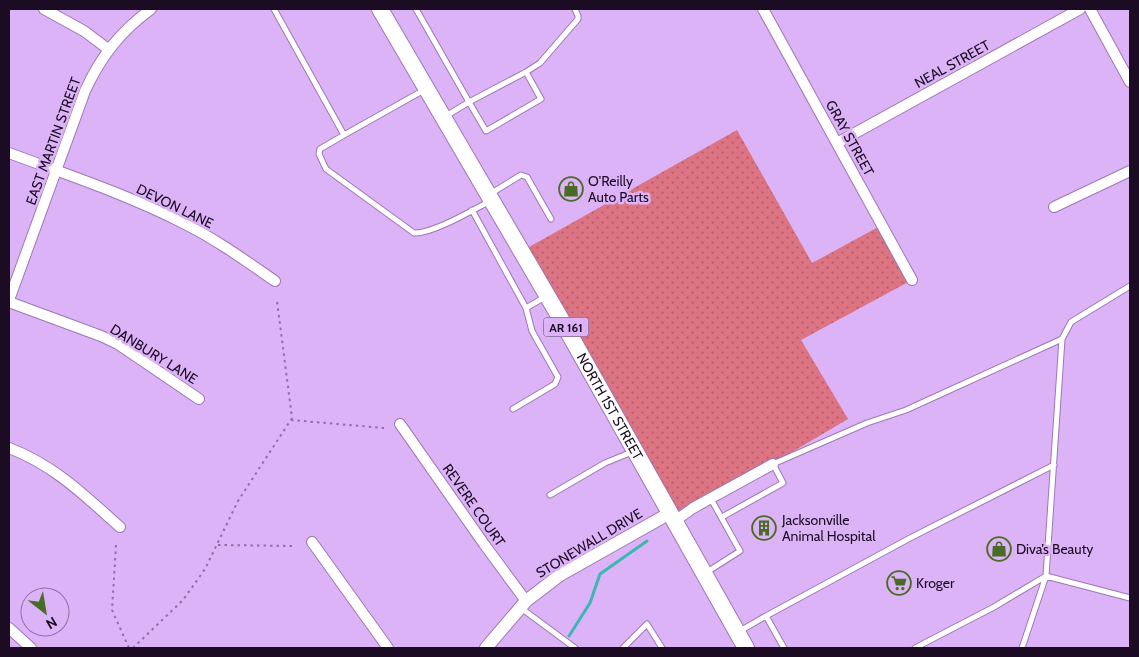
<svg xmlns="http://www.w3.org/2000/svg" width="1139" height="657" font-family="Cabin,sans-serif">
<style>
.grass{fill:url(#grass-dots)}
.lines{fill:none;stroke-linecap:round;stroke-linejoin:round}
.stream{stroke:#3cb7b3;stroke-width:3}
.service-casing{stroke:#9d77b5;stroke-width:7}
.minor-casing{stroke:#9d77b5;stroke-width:12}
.tertiary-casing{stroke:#9d77b5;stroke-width:14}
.primary-casing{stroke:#9d77b5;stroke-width:18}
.path{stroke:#8e70a2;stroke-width:2;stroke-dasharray:2.5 4;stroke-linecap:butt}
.service{stroke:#fff;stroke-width:5}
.minor{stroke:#fff;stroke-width:10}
.tertiary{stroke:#fff;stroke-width:12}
.primary{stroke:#fff;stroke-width:16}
.labels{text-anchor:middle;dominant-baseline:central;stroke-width:5;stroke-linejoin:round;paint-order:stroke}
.shield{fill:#dcb3f6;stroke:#553e63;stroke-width:1}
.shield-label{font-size:12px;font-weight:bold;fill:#1b0c24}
.street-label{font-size:14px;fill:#1b0c24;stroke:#dcb3f6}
.poi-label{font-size:14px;fill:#1b0c24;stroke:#dcb3f6;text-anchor:start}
</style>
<defs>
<pattern id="grass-dots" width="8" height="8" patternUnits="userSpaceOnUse" patternTransform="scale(1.25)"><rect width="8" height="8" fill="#dc7483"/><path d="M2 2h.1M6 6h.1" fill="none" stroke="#b25e6b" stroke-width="1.8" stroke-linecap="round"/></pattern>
</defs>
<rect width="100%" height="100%" fill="#dcb3f6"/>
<!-- grass -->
<path class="grass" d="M737 130 812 263 882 225 912 280 801 340 848 419 675 521 522 251Z"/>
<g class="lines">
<!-- stream -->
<path class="stream" d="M569 636 590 603 600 574 647 541"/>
<!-- service casing -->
<g class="service-casing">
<path id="service" d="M274 9 344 135 424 90
M416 9 469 102 446 116
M526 72 541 99 486 131 469 102Z
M526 72 540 63 578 19V16L575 9
M344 135 320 149 319 154 326 169 414 233C432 234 473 210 490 201
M490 194 521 175 527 177 551 219
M472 210 526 308 532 331 558 377 555 384 513 409
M1130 286 1071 322 1062 339 1046 576 1130 598
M526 308 545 297
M550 495 605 463 632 452
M722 517 783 483 773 464 867 423 906 410 1062 339
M707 572 740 551 711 499
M521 608 575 648
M766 616 910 538 1054 465
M740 631 766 616 784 648
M623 648 647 624 662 648
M915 648 994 607 1046 576 1022 648"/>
</g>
<!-- minor casing -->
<g class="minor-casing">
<path id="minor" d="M44 9 84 31 108 49
M763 9 912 280
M1090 9 1130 82
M837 143 1080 9
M9 153C68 175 129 195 185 224 217 240 246 261 275 281
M1054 207 1130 171
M9 300 85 91C101 56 120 32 151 9
M9 302 101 336 118 344 199 399
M400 424 484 544 526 601
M9 448C54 465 84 495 120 527
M675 521 693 508 773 464
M312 542 388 648
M9 628 31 648"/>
</g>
<!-- tertiary casing -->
<g class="tertiary-casing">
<path id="tertiary" d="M486 648 526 601 560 575 670 513"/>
</g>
<!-- primary casing -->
<g class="primary-casing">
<g id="primary">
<path id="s1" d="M380 9 558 314 746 648"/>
</g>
</g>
<!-- path -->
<path class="path" d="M291 420 384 428
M116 545 112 610 129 648
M218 545 295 546
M133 648 183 600 205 569 238 501 292 418 277 301"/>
<!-- service -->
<use href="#service" class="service"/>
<!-- minor -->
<use href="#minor" class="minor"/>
<!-- tertiary -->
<use href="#tertiary" class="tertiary"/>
<!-- primary -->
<use href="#primary" class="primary"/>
</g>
<!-- icons -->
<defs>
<g id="shop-ring" transform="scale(1.25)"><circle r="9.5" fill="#dcb3f6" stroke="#486c25" stroke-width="1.5"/><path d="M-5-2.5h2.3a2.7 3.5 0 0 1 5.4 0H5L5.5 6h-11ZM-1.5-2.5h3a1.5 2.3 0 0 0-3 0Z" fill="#486c25"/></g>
<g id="building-ring" transform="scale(1.25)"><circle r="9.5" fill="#dcb3f6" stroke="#486c25" stroke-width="1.5"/><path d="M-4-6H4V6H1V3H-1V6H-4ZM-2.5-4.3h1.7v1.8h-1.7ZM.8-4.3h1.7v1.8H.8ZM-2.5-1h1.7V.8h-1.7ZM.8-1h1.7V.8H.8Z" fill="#486c25"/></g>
<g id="supermarket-ring" transform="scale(1.25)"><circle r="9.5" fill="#dcb3f6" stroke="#486c25" stroke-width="1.5"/><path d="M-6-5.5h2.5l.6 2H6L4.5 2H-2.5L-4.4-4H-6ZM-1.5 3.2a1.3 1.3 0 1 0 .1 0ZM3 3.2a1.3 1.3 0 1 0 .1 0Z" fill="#486c25"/></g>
</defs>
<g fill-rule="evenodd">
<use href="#shop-ring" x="571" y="189"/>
<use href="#building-ring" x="764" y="528"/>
<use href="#shop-ring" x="999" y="549"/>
<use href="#supermarket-ring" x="899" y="583"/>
</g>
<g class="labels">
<!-- shield labels -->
<rect class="shield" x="543.5" y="317.5" width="45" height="19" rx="4"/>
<g class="shield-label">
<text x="566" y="327">AR 161</text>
</g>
<!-- street labels -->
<g class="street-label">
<text transform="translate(952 64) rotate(-29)">NEAL STREET</text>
<text transform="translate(850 138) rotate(61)">GRAY STREET</text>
<text transform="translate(53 141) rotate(-70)">EAST MARTIN STREET</text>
<text transform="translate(175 206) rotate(26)">DEVON LANE</text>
<text transform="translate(154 354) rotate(32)">DANBURY LANE</text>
<text stroke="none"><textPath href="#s1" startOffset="459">NORTH 1ST STREET</textPath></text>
<text transform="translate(474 505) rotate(55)">REVERE COURT</text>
<text transform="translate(589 543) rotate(-31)">STONEWALL DRIVE</text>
</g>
<!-- poi labels -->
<g class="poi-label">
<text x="588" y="181">O'Reilly<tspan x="588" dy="16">Auto Parts</tspan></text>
<text x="782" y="520">Jacksonville<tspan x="782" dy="16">Animal Hospital</tspan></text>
<text x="1016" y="549">Diva’s Beauty</text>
<text x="916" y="583">Kroger</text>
</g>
</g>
<!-- border -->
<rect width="1139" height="657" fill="none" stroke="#1b0c24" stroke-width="20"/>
<!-- north arrow -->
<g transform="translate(45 612) rotate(149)"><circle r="24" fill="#dcb3f6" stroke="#8f70a2"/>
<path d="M0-4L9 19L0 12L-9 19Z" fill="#486c25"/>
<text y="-8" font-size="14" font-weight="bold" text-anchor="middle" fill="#1b0c24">N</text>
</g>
</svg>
